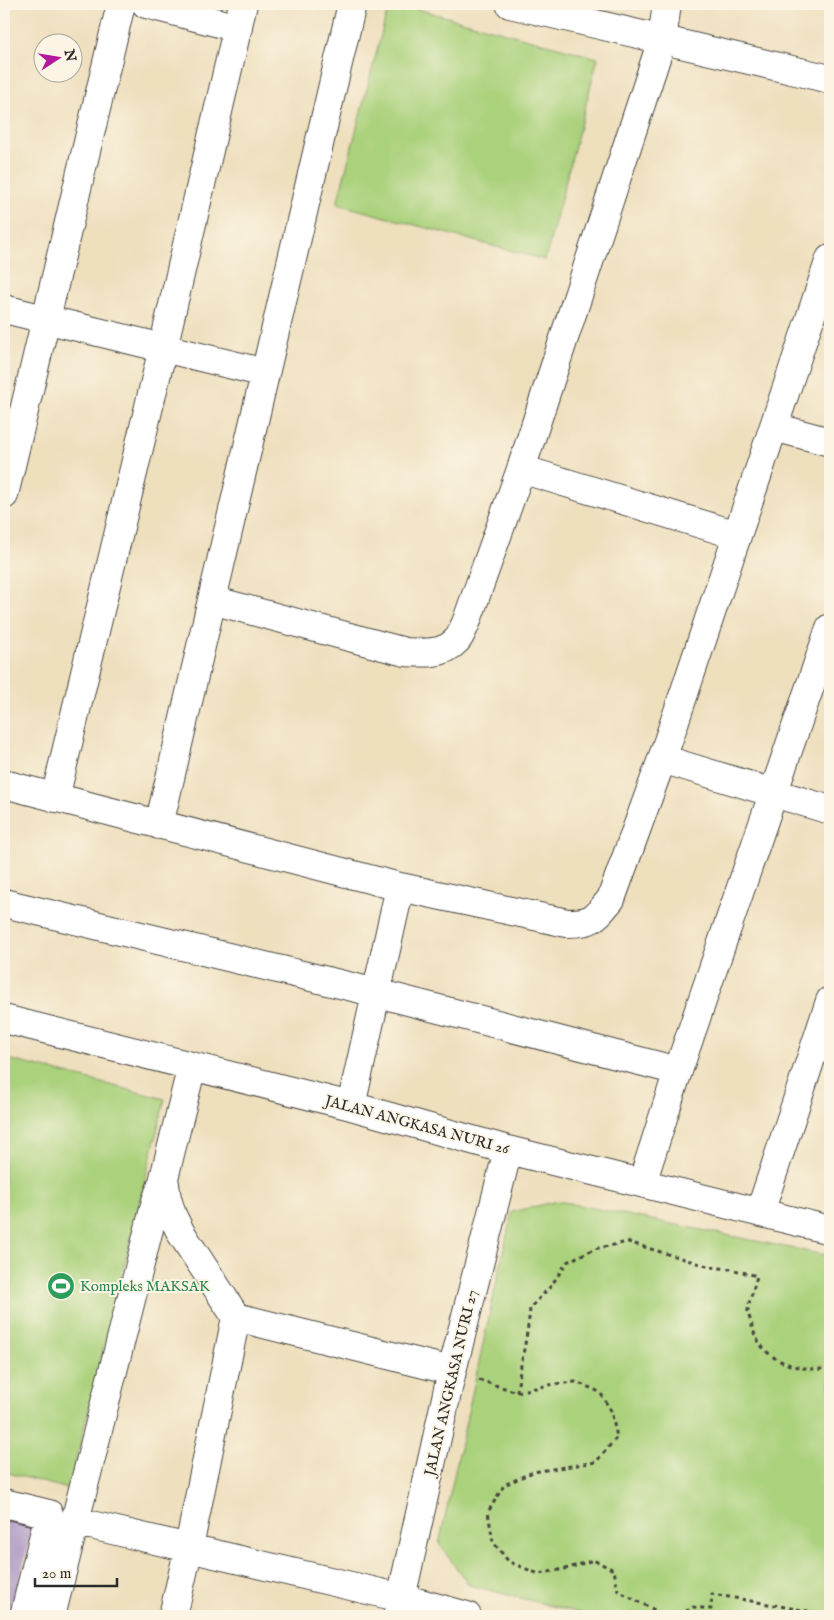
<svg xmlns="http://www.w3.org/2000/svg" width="834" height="1620" font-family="'IM FELL English',serif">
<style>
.green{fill:#aad17c;stroke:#6a7e54}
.building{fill:#b19cc6}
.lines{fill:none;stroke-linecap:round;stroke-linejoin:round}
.minor-casing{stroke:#484641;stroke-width:30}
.path{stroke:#484641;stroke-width:3;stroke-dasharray:4 4;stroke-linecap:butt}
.minor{stroke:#fff;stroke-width:28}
.labels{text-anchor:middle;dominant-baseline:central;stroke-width:4;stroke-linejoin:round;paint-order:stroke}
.street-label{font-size:15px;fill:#2b2b2b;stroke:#fcf5e5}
.leisure-label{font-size:15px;fill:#27864d;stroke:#fcf5e5;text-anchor:start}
</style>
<rect width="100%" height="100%" fill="#fcf5e5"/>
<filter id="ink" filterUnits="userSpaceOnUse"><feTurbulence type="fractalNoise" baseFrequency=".02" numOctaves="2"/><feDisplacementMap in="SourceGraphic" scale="10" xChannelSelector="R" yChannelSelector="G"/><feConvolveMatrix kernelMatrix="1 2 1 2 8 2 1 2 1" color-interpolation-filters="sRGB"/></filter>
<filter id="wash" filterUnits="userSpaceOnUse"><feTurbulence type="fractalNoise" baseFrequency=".0096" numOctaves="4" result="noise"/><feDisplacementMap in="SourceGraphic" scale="20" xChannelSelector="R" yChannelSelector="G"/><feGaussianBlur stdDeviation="1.12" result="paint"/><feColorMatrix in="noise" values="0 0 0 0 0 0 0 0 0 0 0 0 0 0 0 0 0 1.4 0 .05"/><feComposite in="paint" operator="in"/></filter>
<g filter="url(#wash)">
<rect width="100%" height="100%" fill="#eedfbd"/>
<!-- green -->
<path class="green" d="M389 4H399L598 58 545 260 337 204Z
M4 1058 165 1099 69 1489 4 1472Z
M558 1201 830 1256V1616H592L469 1585 439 1544 512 1212Z"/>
<g id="blocks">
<!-- building -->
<path class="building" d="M4 1519 33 1526 11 1616H4Z"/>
</g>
</g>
<g filter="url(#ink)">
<use href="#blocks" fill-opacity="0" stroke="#484641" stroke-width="1"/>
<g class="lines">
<!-- minor casing -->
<g class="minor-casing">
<path id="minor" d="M146 4 238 28
M510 4 830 79
M4 309 265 373
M774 427 830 442
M521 469 737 535
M4 495 121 4
M212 600 405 652C423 653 443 655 456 641 461 637 463 628 466 623L521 469 662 40 667 4
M662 759 830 810
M4 784 400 887 567 923C593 923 595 918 611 899L662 759 830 259
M55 798 163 348 243 4
M159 825 352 4
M4 903 377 993 678 1071
M4 1019 351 1106 508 1150 830 1230
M192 1066 164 1178 167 1198 172 1215 181 1233 236 1317 452 1371
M351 1106 400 887
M642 1183 678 1071 830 628
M760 1212 830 1001
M4 1503 49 1514 24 1616
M74 1521 402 1598 467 1616
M51 1616 156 1201 163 1182
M173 1616 189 1547 236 1317
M397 1616 452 1371 508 1150"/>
</g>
<!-- path -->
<path class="path" d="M479 1380 517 1392 554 1384 576 1382 600 1392 611 1411 617 1437 596 1462 533 1472 504 1485 488 1512 493 1542 509 1562 539 1574 569 1568 593 1560 614 1570 618 1591 666 1616
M517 1392C520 1364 528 1336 530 1308L551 1286 567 1262 594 1249 628 1242 710 1267 731 1269 757 1276C755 1285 748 1304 748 1310 748 1315 751 1321 752 1326 761 1362 797 1371 830 1369
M679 1616 693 1607 711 1609 712 1594 830 1615"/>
<!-- minor -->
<use href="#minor" class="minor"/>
</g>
</g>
<!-- icons -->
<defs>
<g id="stadium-disc" transform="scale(1.4375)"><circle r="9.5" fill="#2e9e5b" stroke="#fcf5e5"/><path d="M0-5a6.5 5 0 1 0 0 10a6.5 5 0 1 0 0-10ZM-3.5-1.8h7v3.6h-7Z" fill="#fff"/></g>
</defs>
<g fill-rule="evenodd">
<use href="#stadium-disc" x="61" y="1286"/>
</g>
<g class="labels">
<!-- street labels -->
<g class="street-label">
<text transform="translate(417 1125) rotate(15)">JALAN ANGKASA NURI 26</text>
<text transform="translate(451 1383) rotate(-77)">JALAN ANGKASA NURI 27</text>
</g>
<!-- leisure labels -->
<g class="leisure-label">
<text x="80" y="1286">Kompleks MAKSAK</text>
</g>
</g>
<!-- margin -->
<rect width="834" height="1620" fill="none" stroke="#fcf5e5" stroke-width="20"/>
<!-- north arrow -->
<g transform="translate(58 58) rotate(78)"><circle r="24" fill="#fcf5e5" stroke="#a8a49b"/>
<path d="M0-4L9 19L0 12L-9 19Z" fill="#b5179e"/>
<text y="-8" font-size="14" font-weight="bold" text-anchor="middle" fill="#2b2b2b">N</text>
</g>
<!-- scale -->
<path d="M35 1578v8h82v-8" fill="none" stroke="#2b2b2b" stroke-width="2.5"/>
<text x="42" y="1578" font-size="15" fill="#2b2b2b" stroke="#fcf5e5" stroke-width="4" paint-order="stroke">20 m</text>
</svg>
